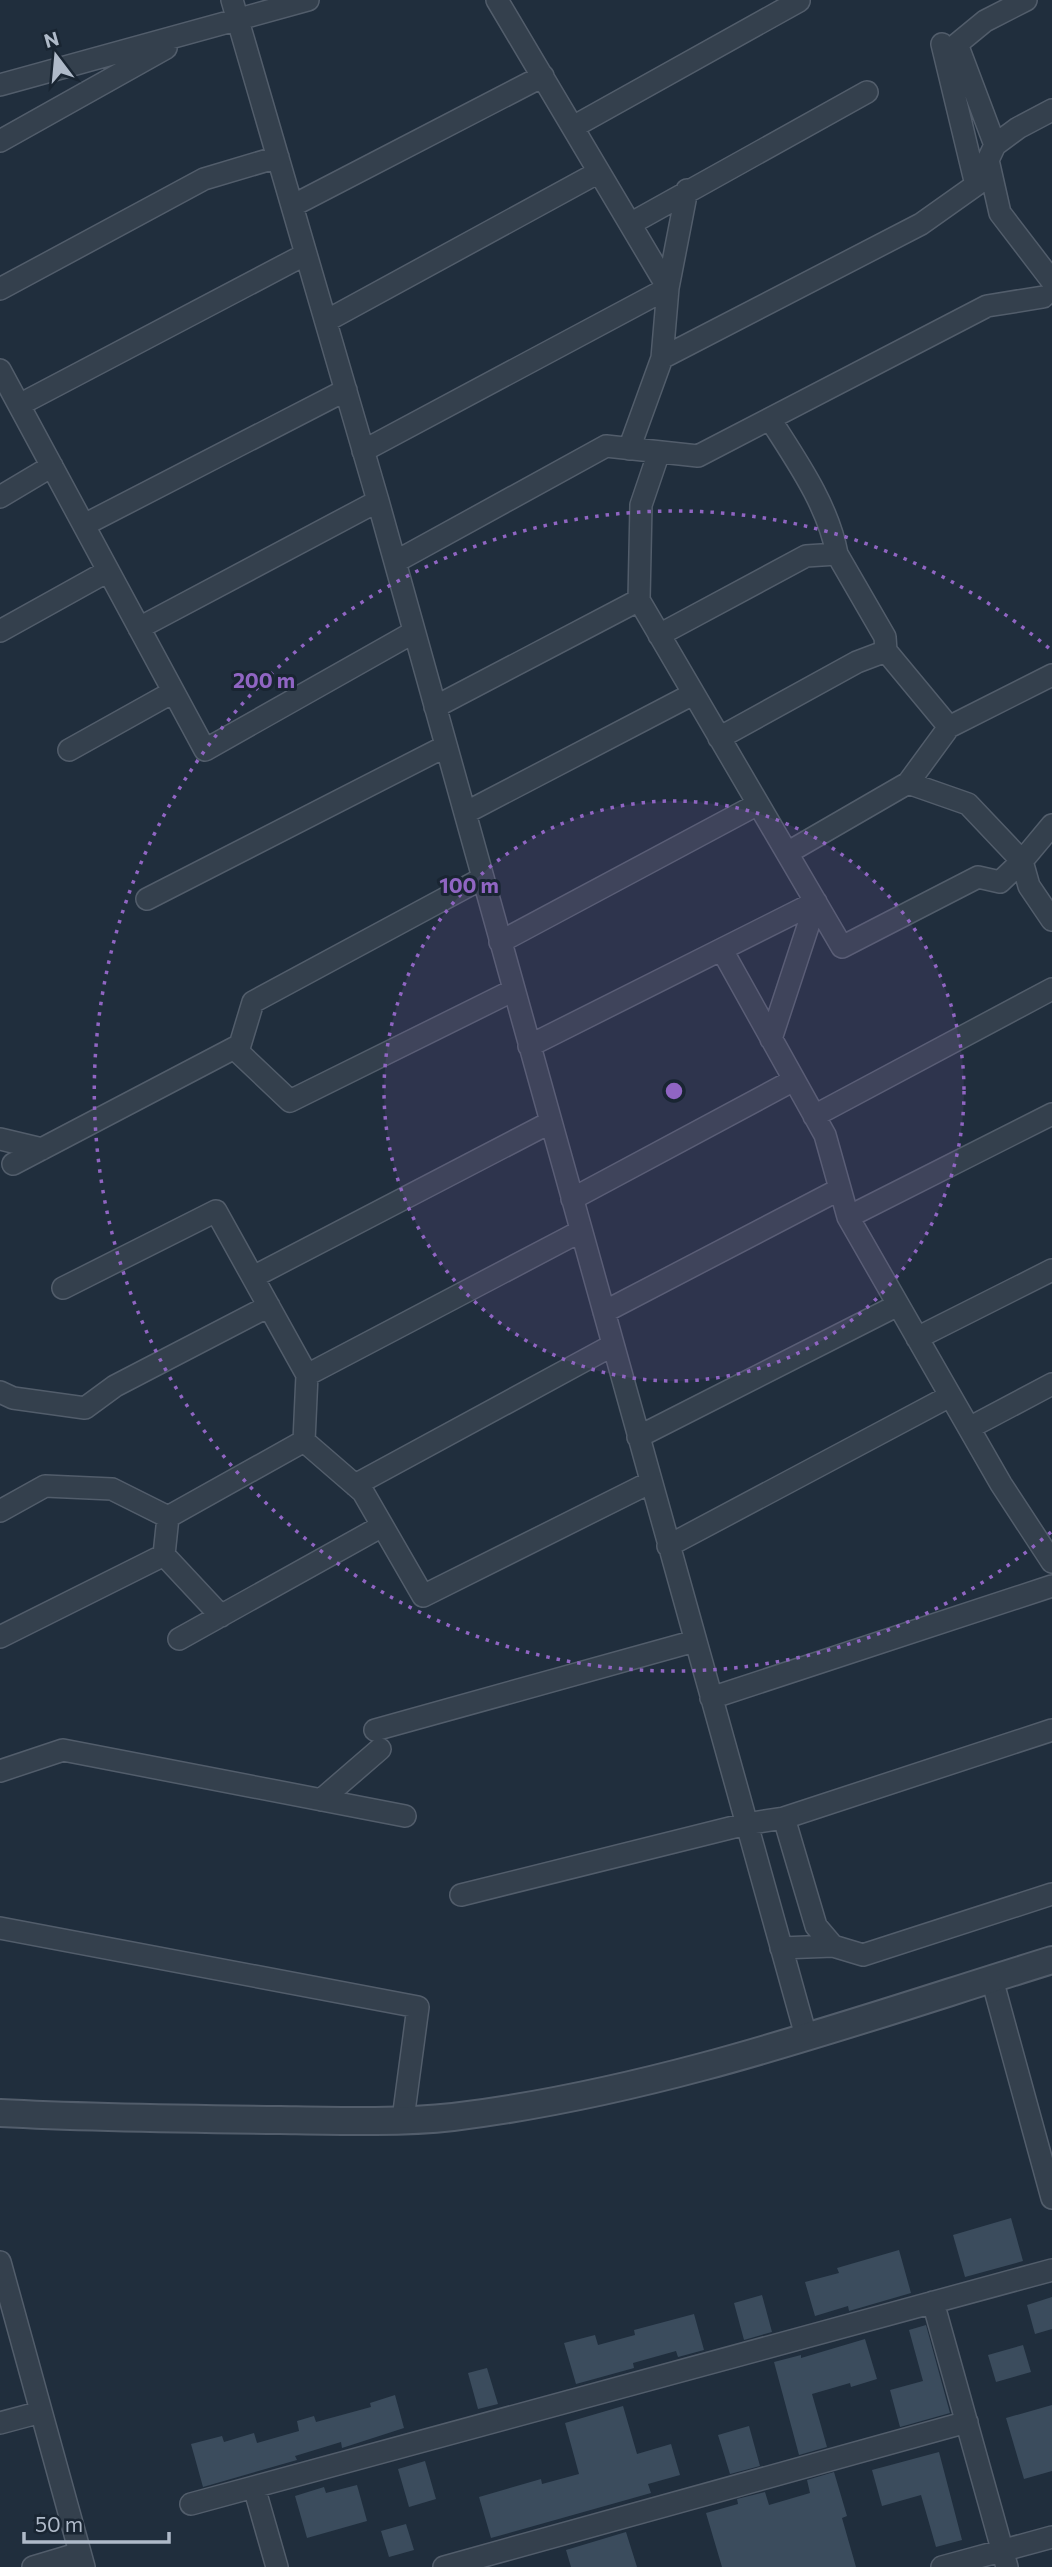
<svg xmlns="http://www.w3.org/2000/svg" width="1052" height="2567" font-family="Commissioner,sans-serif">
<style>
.building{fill:#3b4c5d}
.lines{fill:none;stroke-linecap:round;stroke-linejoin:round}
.minor-casing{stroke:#525d6b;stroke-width:24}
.tertiary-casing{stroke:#525d6b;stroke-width:30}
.minor{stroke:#34404d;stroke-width:21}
.tertiary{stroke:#34404d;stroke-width:26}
.ring{fill:none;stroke:#9065c3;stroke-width:3.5;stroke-dasharray:3.5 7}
.centre{fill:#9065c3;stroke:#192532;stroke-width:3.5}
.ring-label{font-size:21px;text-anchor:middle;font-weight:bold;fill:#9065c3;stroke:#192532;stroke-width:6;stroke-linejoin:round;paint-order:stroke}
</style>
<rect width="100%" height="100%" fill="#202e3d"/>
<!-- building -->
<path class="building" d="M1011 2218 1023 2261 965 2277 953 2235Z
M899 2250 911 2293 849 2311 848 2306 815 2316 805 2282 839 2273 837 2268Z
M762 2295 772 2332 744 2340 734 2303Z
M1052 2297V2329L1035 2334 1027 2305Z
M694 2314 704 2350 678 2357 676 2351 633 2363 634 2368 576 2384 564 2343 595 2335 598 2345 635 2335 634 2330Z
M926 2325 950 2413 900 2427 890 2390 923 2381 909 2330Z
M865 2339 877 2379 851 2387 850 2383 812 2394 827 2447 799 2455 774 2362 801 2355V2358Z
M1023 2345 1031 2372 996 2382 988 2355Z
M487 2368 498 2404 478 2409 468 2373Z
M395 2395 404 2428 342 2448 341 2442 295 2456 297 2460 203 2487 191 2444 222 2436 224 2442 254 2433 257 2443 299 2431 297 2421 314 2416 316 2422 371 2407 370 2403Z
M1052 2405V2471L1024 2479 1006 2418Z
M623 2406 637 2454 671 2444 680 2475 648 2484 651 2493 491 2538 479 2497 541 2479 542 2484 579 2474 565 2423Z
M749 2426 760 2466 730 2474 718 2435Z
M939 2452 962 2540 936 2547 921 2495 882 2506 872 2470Z
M425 2461 436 2499 409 2507 398 2469Z
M834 2472 847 2516 842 2518 856 2567H722L706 2513 738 2504 737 2499 765 2492 769 2505 810 2493 807 2480Z
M357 2485 367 2521 307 2538 295 2496 324 2487 326 2493Z
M406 2524 414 2550 389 2557 381 2531Z
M626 2532 637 2567H571L566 2550Z"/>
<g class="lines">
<!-- minor casing -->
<g class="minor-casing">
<path id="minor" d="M232 0 378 501 806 2036
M0 85 308 0
M1052 110 1018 128 995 145 988 160 1000 213 1052 281
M573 127 799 1
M0 141 166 48
M995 145 957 44 985 21 1026 0
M292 206 543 76
M630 224 867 92
M0 289 204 179 278 157
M326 321 599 172
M662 358 921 224 976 185 942 44
M0 370 205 750 414 632
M19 405 306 254
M770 419C796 460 828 505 837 554L885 637 886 651 949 727
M629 449 662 358 668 288 687 190
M363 451 668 288 497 0
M659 452 641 505 639 600 842 947 978 877 1000 882 1022 861 1029 886 1052 920
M0 497 52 466
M84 525 346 390
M395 562 606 446 698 456 987 306 1043 297
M139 628 378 501
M0 631 108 571
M659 635 806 556 837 554
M435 707 639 600
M719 738 857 662 886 651
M69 750 173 692
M908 783 968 804 1022 861 1052 825
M465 813 693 694
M787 853 908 783 949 727 1052 675
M147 899 446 746
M500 942 758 804
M722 950 825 1135 848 1217 1001 1484 1052 1562
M771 1039 816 902
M529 1046 816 902
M234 1048 290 1101 514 990
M814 1116 1052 989
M0 1139 42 1149
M13 1164 240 1045 253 1002 483 878
M572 1199 794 1080
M848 1217 1052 1114
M253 1277 551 1122
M63 1288 216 1211 307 1375 304 1441 363 1492 423 1596 651 1482
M604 1312 840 1189
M917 1338 1052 1270
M307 1375 581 1231
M0 1392 13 1398 85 1408 115 1386 269 1306
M969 1428 1052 1384
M638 1437 898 1305
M355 1485 613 1345
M0 1511 45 1486 112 1489 168 1517 164 1555
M168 1517 304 1441
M668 1546 950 1396
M164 1555 221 1616
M0 1637 164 1555
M179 1639 382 1526
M711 1698 1052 1586
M375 1730 695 1641
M0 1771 63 1750 405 1816
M321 1800 380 1749
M784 1818 816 1926 833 1946 863 1955 1052 1894
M461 1895 746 1824 784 1818 1052 1730
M0 1928 418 2007 403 2119
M781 1948 833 1946
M992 1979 1052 2198
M0 2262 84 2567
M933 2302 1007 2567
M0 2423 41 2412
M254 2487 277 2567
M191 2504 1052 2270
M33 2567 80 2553
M444 2567 967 2422
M942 2567 1052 2537"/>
</g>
<!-- tertiary casing -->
<g class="tertiary-casing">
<path id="tertiary" d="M0 2113C94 2118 187 2119 280 2120 335 2121 399 2123 453 2117 659 2092 855 2021 1052 1960"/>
</g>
<!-- minor -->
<use href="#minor" class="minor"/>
<!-- tertiary -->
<use href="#tertiary" class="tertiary"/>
</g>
<!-- distance rings -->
<circle cx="674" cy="1091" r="290" fill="#9065c3" fill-opacity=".12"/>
<g class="ring">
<circle cx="674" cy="1091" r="290"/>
<path d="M1051 1532A580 580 0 1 1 1051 650"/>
</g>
<circle cx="674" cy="1091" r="10" class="centre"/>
<g class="ring-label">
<text x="264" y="688">200 m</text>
<text x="469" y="893">100 m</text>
</g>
<!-- north arrow -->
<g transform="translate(56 56) rotate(344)" stroke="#192532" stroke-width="5" paint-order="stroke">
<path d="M0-5L12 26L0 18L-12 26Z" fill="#afbac9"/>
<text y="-10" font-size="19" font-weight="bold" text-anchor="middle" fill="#afbac9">N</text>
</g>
<!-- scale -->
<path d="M24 2532v10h145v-10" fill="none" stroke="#afbac9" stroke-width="3.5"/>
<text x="35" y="2532" font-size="21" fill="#afbac9" stroke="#192532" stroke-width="5" paint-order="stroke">50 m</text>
</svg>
